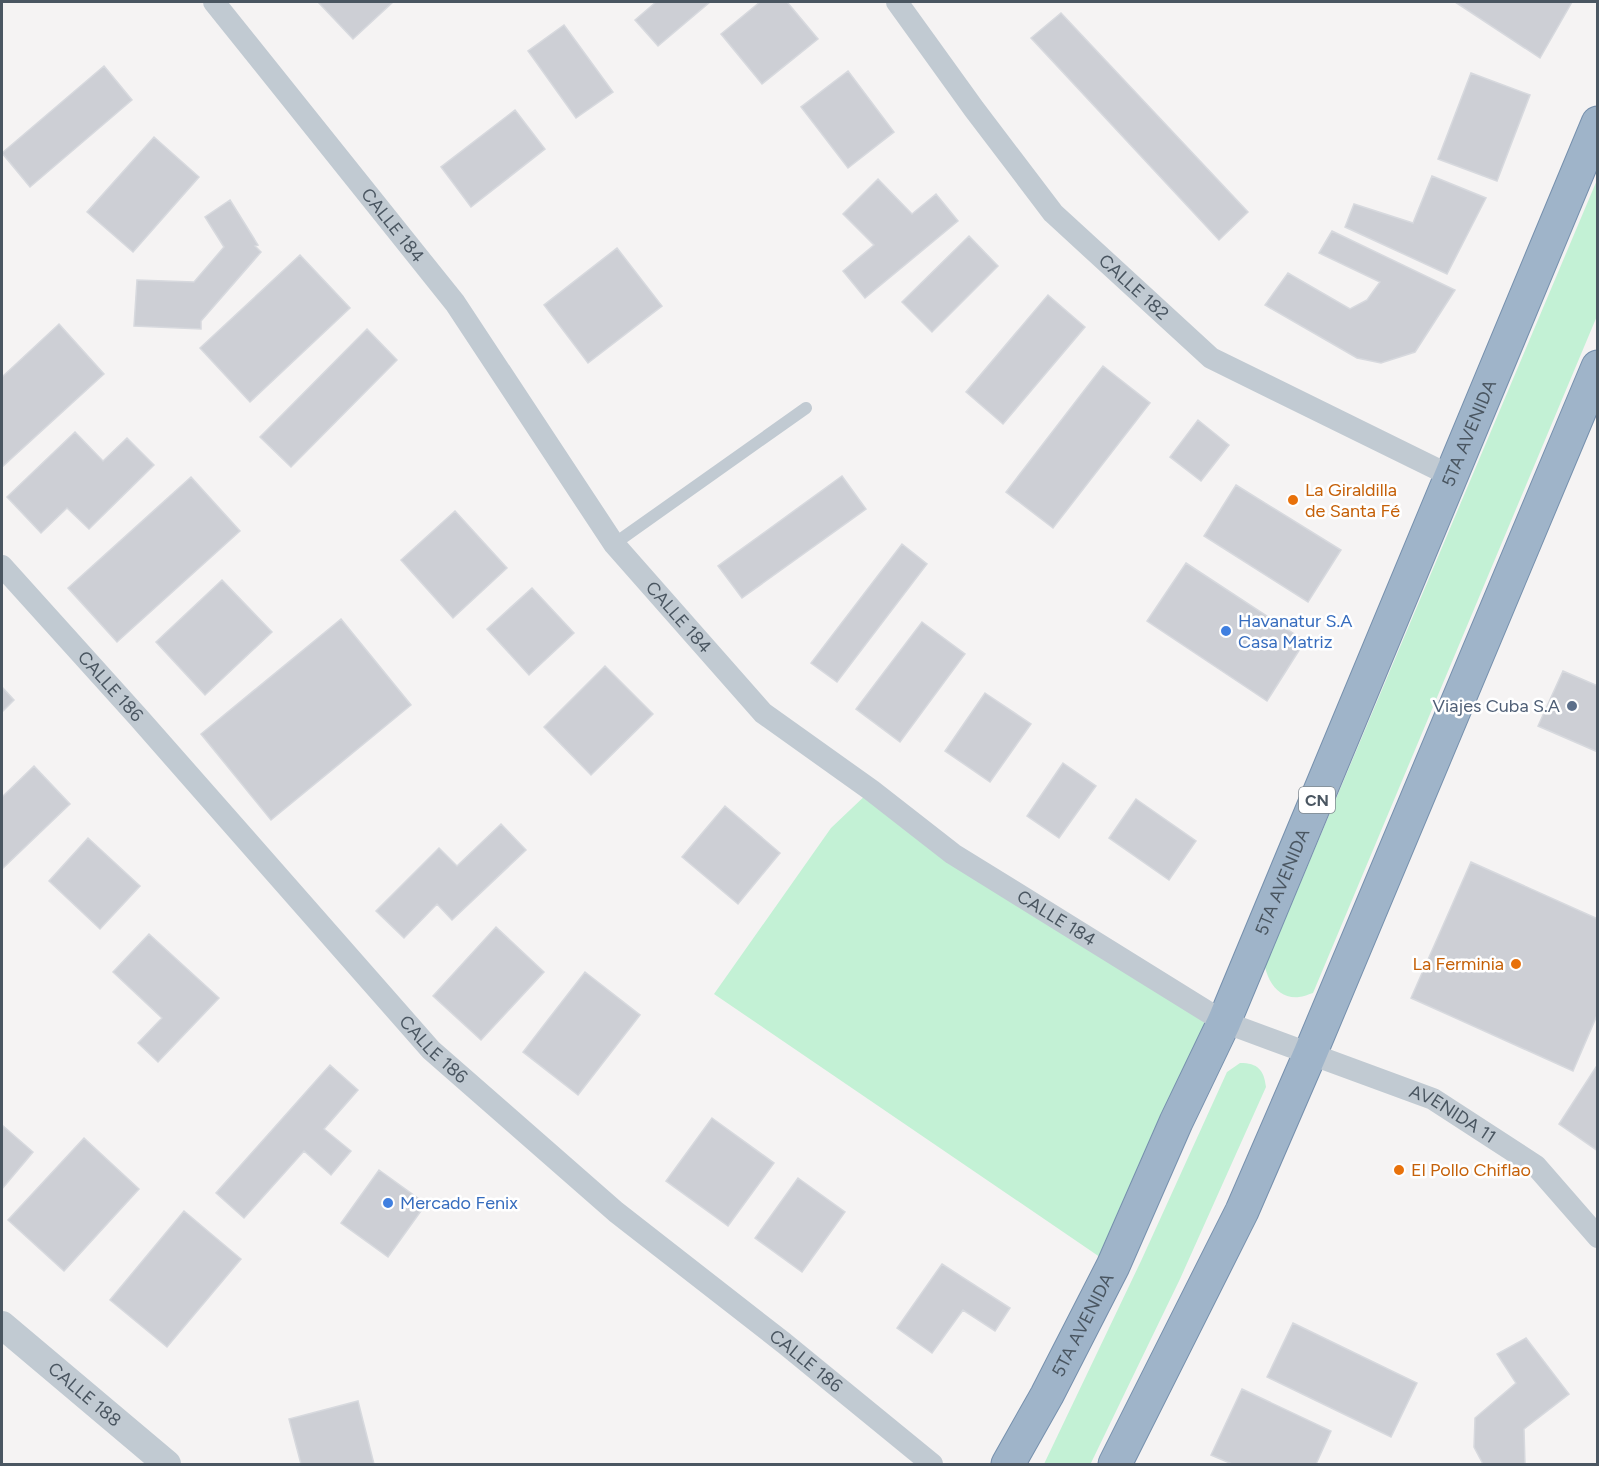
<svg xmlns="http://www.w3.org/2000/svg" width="1599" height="1466" font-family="Figtree,sans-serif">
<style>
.green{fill:#c3f1d5}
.building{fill:#cdcfd5;stroke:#d7d9de;stroke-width:1.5}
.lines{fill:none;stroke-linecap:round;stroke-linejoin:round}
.trunk-casing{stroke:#7690ad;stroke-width:35}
.service{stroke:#c1cad2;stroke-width:12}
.minor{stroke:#c1cad2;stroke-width:22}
.tertiary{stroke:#c1cad2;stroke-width:28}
.trunk{stroke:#9fb4c9;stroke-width:33}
.food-dot{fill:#e8710a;stroke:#fff;stroke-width:2}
.shop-dot{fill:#3f7fe0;stroke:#fff;stroke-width:2}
.service-dot{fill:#5c6f8a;stroke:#fff;stroke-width:2}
.labels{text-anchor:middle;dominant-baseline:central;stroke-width:5;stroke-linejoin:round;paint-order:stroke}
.shield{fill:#fff;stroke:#808990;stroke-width:1.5}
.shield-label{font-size:16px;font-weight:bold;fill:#4a5661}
.street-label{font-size:18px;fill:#4a5661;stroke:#fff}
.food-label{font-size:18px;fill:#c56008;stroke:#fff;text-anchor:start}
.shop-label{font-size:18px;fill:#366cbe;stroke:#fff;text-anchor:start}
.service-label{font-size:18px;fill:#4e5e75;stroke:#fff;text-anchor:end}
</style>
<rect width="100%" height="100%" fill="#f5f3f3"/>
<!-- green -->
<path class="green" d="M1597 180V316L1313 993C1309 994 1303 997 1299 997 1280 999 1269 984 1265 967Z
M871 790 1224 1022 1113 1266 714 994 831 828Z
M1240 1063C1258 1063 1264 1070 1266 1087L1180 1279 1091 1463V1464H1044L1141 1261 1227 1072Z"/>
<!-- building -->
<path class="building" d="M318 2H393L353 39Z
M656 2H710L658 46 635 20Z
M760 2H787L818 39 762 84 721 34Z
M1455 2H1572L1540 58Z
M1061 13 1248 212 1219 240 1031 38Z
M564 25 613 92 576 118 528 51Z
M104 66 132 100 30 187 2 153Z
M848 71 894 132 848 168 801 107Z
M1471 73 1530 95 1497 181 1438 159Z
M515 110 545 149 471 207 441 167Z
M154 137 199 177 133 252 87 212Z
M1432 176 1486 198 1447 274 1345 227 1354 204 1413 223Z
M878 179 912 214 936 194 958 221 865 298 843 271 874 245 843 214Z
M230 200 258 245 255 246 261 252 201 321V329L134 326 137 280 194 282 224 247 205 217Z
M1332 231 1455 290 1415 352 1381 363 1357 358 1265 305 1288 273 1350 309 1367 300 1380 282 1319 253Z
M969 236 998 266 932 332 902 302Z
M617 248 662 306 588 363 544 305Z
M300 255 350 308 250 402 200 348Z
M1048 295 1085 327 1003 424 966 392Z
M59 324 104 374 2 467V377Z
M367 329 397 360 291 467 260 437Z
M1103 366 1150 403 1053 528 1006 492Z
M1198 420 1229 445 1201 481 1170 457Z
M75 432 103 461 127 438 154 465 89 529 67 508 41 533 7 497Z
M842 476 866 509 742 598 718 566Z
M191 477 240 531 117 642 68 588Z
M1236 485 1341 550 1308 602 1204 536Z
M455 511 507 568 453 618 401 560Z
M902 544 927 564 837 682 811 663Z
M1186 563 1305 641 1267 701 1147 621Z
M222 580 272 632 205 695 156 642Z
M532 588 574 633 529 675 487 629Z
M341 619 411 705 271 820 201 734Z
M922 622 965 654 900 742 856 709Z
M605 666 653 714 591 775 544 727Z
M1563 671 1598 686V752L1538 726Z
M2 687 14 700 2 712Z
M985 693 1031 724 990 782 945 751Z
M1063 763 1096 786 1059 838 1027 816Z
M34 766 70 804 2 869V797Z
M1136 799 1196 841 1169 880 1109 838Z
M725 806 780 853 738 904 682 857Z
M501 824 526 850 452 920 437 904 404 938 376 911 439 848 457 866Z
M88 838 140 886 100 929 49 881Z
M1471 862 1598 919V1013L1573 1071 1411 998Z
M496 927 544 972 481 1040 433 996Z
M149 934 219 998 158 1062 138 1043 162 1018 113 972Z
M585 972 640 1015 578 1095 523 1052Z
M1598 1064V1151L1559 1124Z
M330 1065 358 1090 324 1129 351 1151 331 1175 304 1151 244 1218 216 1193Z
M712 1118 774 1163 728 1226 666 1181Z
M2 1125 33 1152 2 1189Z
M84 1138 139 1189 64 1271 8 1220Z
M379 1170 426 1204 388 1257 341 1223Z
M798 1178 845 1212 802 1272 755 1238Z
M184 1211 241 1259 167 1347 110 1300Z
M942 1264 1010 1308 995 1331 963 1310 932 1353 897 1328Z
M1293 1323 1417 1383 1391 1437 1267 1377Z
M1526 1338 1569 1394 1524 1429 1525 1464H1483L1474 1447 1475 1418 1516 1383 1497 1354Z
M1242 1389 1331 1431 1316 1464H1232L1211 1455Z
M358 1401 374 1464H301L289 1419Z"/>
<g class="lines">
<!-- trunk casing -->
<g class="trunk-casing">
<g id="trunk">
<path id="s5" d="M1008 1464 1047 1395 1113 1266 1176 1122 1224 1022 1598 123"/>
<path d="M1115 1464 1242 1211 1310 1054 1598 367"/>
</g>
</g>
<!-- service -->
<path class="service" d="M614 544 806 408"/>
<!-- minor -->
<g class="minor">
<path id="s1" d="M214 2 455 303 614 544 763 713 871 790 953 854 1224 1022 1433 1099 1536 1166 1598 1237"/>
<path id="s2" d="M897 2 974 109 1053 213 1211 358 1451 476"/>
<path id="s3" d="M2 566 139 718 431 1050 616 1212 784 1343 932 1464"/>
</g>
<!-- tertiary -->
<path class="tertiary" id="s4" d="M2 1325 167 1464"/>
<!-- trunk -->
<use href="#trunk" class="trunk"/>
</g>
<!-- markers -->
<g class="food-dot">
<circle cx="1293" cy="500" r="6"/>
<circle cx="1516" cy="964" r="6"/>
<circle cx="1399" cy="1170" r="6"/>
</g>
<g class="shop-dot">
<circle cx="1226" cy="631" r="6"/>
<circle cx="388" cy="1203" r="6"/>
</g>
<circle class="service-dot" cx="1572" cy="706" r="6"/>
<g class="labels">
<!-- shield labels -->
<rect class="shield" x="1299" y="787" width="36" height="26" rx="4.5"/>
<g class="shield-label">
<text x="1317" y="800">CN</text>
</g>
<!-- street labels -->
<g class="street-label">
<text stroke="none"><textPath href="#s1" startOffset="286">CALLE 184</textPath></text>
<text stroke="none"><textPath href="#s2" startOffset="372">CALLE 182</textPath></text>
<text stroke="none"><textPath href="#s5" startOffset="1130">5TA AVENIDA</textPath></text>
<text stroke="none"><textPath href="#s1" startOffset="772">CALLE 184</textPath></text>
<text stroke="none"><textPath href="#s3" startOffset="162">CALLE 186</textPath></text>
<text stroke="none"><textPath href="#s5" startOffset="644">5TA AVENIDA</textPath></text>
<text stroke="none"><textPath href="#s1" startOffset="1258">CALLE 184</textPath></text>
<text stroke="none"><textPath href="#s3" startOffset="648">CALLE 186</textPath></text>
<text stroke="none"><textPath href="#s1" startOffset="1702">AVENIDA 11</textPath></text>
<text stroke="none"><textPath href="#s5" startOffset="158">5TA AVENIDA</textPath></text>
<text stroke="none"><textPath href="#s3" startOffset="1134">CALLE 186</textPath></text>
<text stroke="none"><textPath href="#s4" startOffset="108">CALLE 188</textPath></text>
</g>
<!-- food labels -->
<g class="food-label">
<text x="1305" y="490">La Giraldilla<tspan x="1305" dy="21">de Santa Fé</tspan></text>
<text x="1504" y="964" text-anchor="end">La Ferminia</text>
<text x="1411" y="1170">El Pollo Chiflao</text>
</g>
<!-- shop labels -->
<g class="shop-label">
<text x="1238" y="621">Havanatur S.A<tspan x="1238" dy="21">Casa Matriz</tspan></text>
<text x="400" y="1203">Mercado Fenix</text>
</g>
<!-- service labels -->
<g class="service-label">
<text x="1560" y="706">Viajes Cuba S.A</text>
</g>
</g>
<!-- border -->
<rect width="1599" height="1466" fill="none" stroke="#4a5661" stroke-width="6"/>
</svg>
